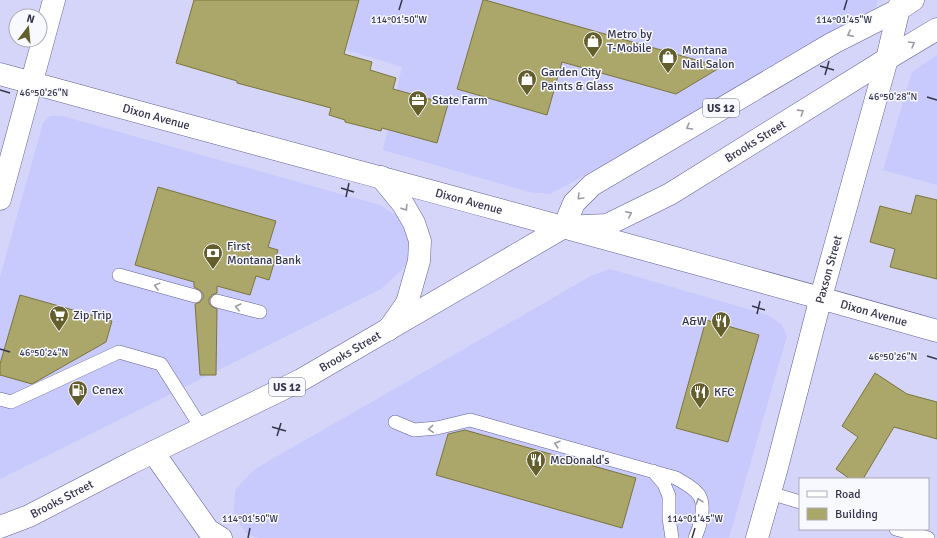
<svg xmlns="http://www.w3.org/2000/svg" width="937" height="538" font-family="Signika,sans-serif">
<style>
.built{fill:#c8c9fd}
.building{fill:#aba669;stroke:#7b753a}
.lines{fill:none;stroke-linecap:round;stroke-linejoin:round}
.service-casing{stroke:#616194;stroke-width:14}
.minor-casing{stroke:#616194;stroke-width:23}
.tertiary-casing{stroke:#616194;stroke-width:23}
.trunk-casing{stroke:#616194;stroke-width:23}
.service{stroke:#fff;stroke-width:13}
.minor{stroke:#fff;stroke-width:22}
.tertiary{stroke:#fff;stroke-width:22}
.trunk{stroke:#fff;stroke-width:22}
.oneway{stroke:#9a9aa6}
.ticks{fill:none;stroke:#35354c;stroke-width:1.5}
.labels{text-anchor:middle;dominant-baseline:central;stroke-width:3;stroke-linejoin:round;paint-order:stroke}
.shield{fill:#f8f9ff;stroke:#707082;stroke-width:1}
.shield-label{font-size:11px;font-weight:bold;fill:#35354c}
.poi-label{font-size:12px;fill:#35354c;stroke:#f8f9ff;text-anchor:start}
.street-label{font-size:12px;fill:#35354c;stroke:#f8f9ff}
.ticks-label{font-size:10px;text-anchor:middle;fill:#35354c;stroke:#f8f9ff;stroke-width:3;stroke-linejoin:round;paint-order:stroke}
</style>
<rect width="100%" height="100%" fill="#d4d5f8"/>
<!-- built -->
<path class="built" d="M358 0H878L876 7 571 183 550 194 529 192 383 150 402 67 347 50Z
M937 55V185L883 170 912 72Z
M50 116H62L380 205 400 218 411 247 409 263 381 289 0 479V277L43 123Z
M610 269 768 315 782 325 787 336 729 538H258L246 533 234 514 235 490 255 469 591 276Z"/>
<!-- building -->
<path class="building" d="M194 0H359L344 54 372 62 370 70 396 78 393 89 448 104 437 143 382 128 381 131 345 122V120L329 115 331 108 237 83V81L176 63Z
M483 0H485L721 67 676 94 562 62 547 115 457 89Z
M158 187 276 221 268 247 278 250 269 280 256 276 250 295 217 286V293L212 295 209 299V303L211 306 217 309 216 375H200L195 304 200 302 203 298V294L201 291 194 287V282L135 265Z
M916 195 937 200V279L890 267 895 249 870 242 880 206 911 214Z
M20 295 112 321 106 342 32 384 0 375V364Z
M706 320 759 335 728 442 676 428Z
M875 373 907 394 937 402V439L894 427 863 479H850L836 469 858 437 842 426Z
M465 430 636 478 622 528 436 475 448 434Z"/>
<g class="lines">
<!-- service casing -->
<g class="service-casing">
<path id="service" d="M119 275 195 296
M217 301 260 312
M0 399 11 402 119 352 161 364 202 429
M395 422 414 430 437 428 470 420 676 478C684 483 693 487 699 495 706 506 700 527 695 538
M653 471 664 484 669 496V518L672 538
M770 493 800 502
M896 529 928 538"/>
</g>
<!-- minor casing -->
<g class="minor-casing">
<g id="minor">
<path id="s1" d="M0 74C312 160 626 242 937 331"/>
<path d="M381 177 403 204 414 223 420 241 419 261 407 303 388 330"/>
<path d="M0 199 54 0"/>
<path d="M153 452 208 530 221 538"/>
</g>
</g>
<!-- tertiary casing -->
<g class="tertiary-casing">
<g id="tertiary">
<path id="s2" d="M757 538 776 471 821 297 887 59 901 0"/>
</g>
</g>
<!-- trunk casing -->
<g class="trunk-casing">
<g id="trunk">
<path d="M564 227 574 203 592 185 833 43 898 10 913 0"/>
<path id="s3" d="M0 527 29 516 131 463 301 380 564 227 607 225 670 194 887 59 937 29"/>
</g>
</g>
<!-- service -->
<use href="#service" class="service"/>
<!-- minor -->
<use href="#minor" class="minor"/>
<!-- tertiary -->
<use href="#tertiary" class="tertiary"/>
<!-- trunk -->
<use href="#trunk" class="trunk"/>
</g>
<!-- one-way arrows -->
<defs><path id="oneway-chevron" d="M-2-3.5L2.5 0L-2 3.5" fill="none" stroke-width="1.6" stroke-linecap="round" stroke-linejoin="round"/></defs>
<g class="oneway">
<use href="#oneway-chevron" transform="translate(850 34) rotate(153)"/>
<use href="#oneway-chevron" transform="translate(912 44) rotate(-30)"/>
<use href="#oneway-chevron" transform="translate(801 112) rotate(-32)"/>
<use href="#oneway-chevron" transform="translate(689 127) rotate(150)"/>
<use href="#oneway-chevron" transform="translate(580 197) rotate(135)"/>
<use href="#oneway-chevron" transform="translate(405 208) rotate(58)"/>
<use href="#oneway-chevron" transform="translate(629 214) rotate(-26)"/>
<use href="#oneway-chevron" transform="translate(157 286) rotate(-165)"/>
<use href="#oneway-chevron" transform="translate(238 307) rotate(-166)"/>
<use href="#oneway-chevron" transform="translate(431 429) rotate(175)"/>
<use href="#oneway-chevron" transform="translate(557 444) rotate(-164)"/>
<use href="#oneway-chevron" transform="translate(699 501) rotate(-107)"/>
</g>
<!-- ticks -->
<path class="ticks" d="M399 10 402 0M844 10 847 0M820 66 834 70M825 75 829 61M0 90 10 93M927 97 937 100M341 188 354 192M346 197 349 183M752 306 765 310M757 314 760 301M0 349 10 352M927 356 937 359M272 427 286 431M277 436 281 423M248 538 250 528M692 538 695 528"/>
<!-- icons -->
<defs>
<g id="shop-pin" transform="scale(1)"><path d="M0 17L-7.5 6A9.5 9.5 0 1 1 7.5 6Z" fill="#635e2b" stroke="#f8f9ff"/><path d="M-5-2.5h2.3a2.7 3.5 0 0 1 5.4 0H5L5.5 6h-11ZM-1.5-2.5h3a1.5 2.3 0 0 0-3 0Z" fill="#fff"/></g>
<g id="office-pin" transform="scale(1)"><path d="M0 17L-7.5 6A9.5 9.5 0 1 1 7.5 6Z" fill="#635e2b" stroke="#f8f9ff"/><path d="M-6-3h4V-5.5h4V-3h4V5H-6ZM-1-4.5V-3h2v-1.5ZM-6 0V1H6V0Z" fill="#fff"/></g>
<g id="bank-pin" transform="scale(1)"><path d="M0 17L-7.5 6A9.5 9.5 0 1 1 7.5 6Z" fill="#635e2b" stroke="#f8f9ff"/><path d="M-6-4H6V4H-6ZM0-2.3a2.3 2.3 0 1 0 0 4.6a2.3 2.3 0 1 0 0-4.6Z" fill="#fff"/></g>
<g id="supermarket-pin" transform="scale(1)"><path d="M0 17L-7.5 6A9.5 9.5 0 1 1 7.5 6Z" fill="#635e2b" stroke="#f8f9ff"/><path d="M-6-5.5h2.5l.6 2H6L4.5 2H-2.5L-4.4-4H-6ZM-1.5 3.2a1.3 1.3 0 1 0 .1 0ZM3 3.2a1.3 1.3 0 1 0 .1 0Z" fill="#fff"/></g>
<g id="restaurant-pin" transform="scale(1)"><path d="M0 17L-7.5 6A9.5 9.5 0 1 1 7.5 6Z" fill="#635e2b" stroke="#f8f9ff"/><path d="M-5-6h1v4h1v-4h1v4h1v-4h1v5L-1.5 .5V6h-2V.5L-5-1ZM5-6V6H3V1.5H1.5Q1.5-4 5-6Z" fill="#fff"/></g>
<g id="fuel-pin" transform="scale(1)"><path d="M0 17L-7.5 6A9.5 9.5 0 1 1 7.5 6Z" fill="#635e2b" stroke="#f8f9ff"/><path d="M-5.5-6h7V0h2V4h1.3V-2.5L3-4.5l.8-.8L6-3V5H2.5V1h-1V6h-7ZM-4.2-4.7v3.2H.2V-4.7Z" fill="#fff"/></g>
</defs>
<g fill-rule="evenodd">
<use href="#shop-pin" x="593" y="41"/>
<use href="#shop-pin" x="668" y="57"/>
<use href="#shop-pin" x="527" y="79"/>
<use href="#office-pin" x="418" y="100"/>
<use href="#bank-pin" x="213" y="253"/>
<use href="#supermarket-pin" x="59" y="315"/>
<use href="#restaurant-pin" x="721" y="321"/>
<use href="#fuel-pin" x="78" y="390"/>
<use href="#restaurant-pin" x="700" y="392"/>
<use href="#restaurant-pin" x="536" y="460"/>
</g>
<g class="labels">
<!-- shield labels -->
<g class="shield">
<rect x="703" y="99" width="36" height="18" rx="3"/>
<rect x="269" y="378" width="36" height="18" rx="3"/>
</g>
<g class="shield-label">
<text x="721" y="108">US 12</text>
<text x="287" y="387">US 12</text>
</g>
<!-- poi labels -->
<g class="poi-label">
<text x="607" y="34">Metro by<tspan x="607" dy="14">T-Mobile</tspan></text>
<text x="682" y="50">Montana<tspan x="682" dy="14">Nail Salon</tspan></text>
<text x="541" y="72">Garden City<tspan x="541" dy="14">Paints &amp; Glass</tspan></text>
<text x="432" y="100">State Farm</text>
<text x="227" y="246">First<tspan x="227" dy="14">Montana Bank</tspan></text>
<text x="73" y="315">Zip Trip</text>
<text x="707" y="321" text-anchor="end">A&amp;W</text>
<text x="92" y="390">Cenex</text>
<text x="714" y="392">KFC</text>
<text x="550" y="460">McDonald's</text>
</g>
<!-- street labels -->
<g class="street-label">
<text stroke="none"><textPath href="#s1" startOffset="162">Dixon Avenue</textPath></text>
<text stroke="none"><textPath href="#s3" startOffset="853">Brooks Street</textPath></text>
<text stroke="none"><textPath href="#s1" startOffset="486">Dixon Avenue</textPath></text>
<text stroke="none"><textPath href="#s2" startOffset="278">Paxson Street</textPath></text>
<text stroke="none"><textPath href="#s1" startOffset="906">Dixon Avenue</textPath></text>
<text stroke="none"><textPath href="#s3" startOffset="392">Brooks Street</textPath></text>
<text stroke="none"><textPath href="#s3" startOffset="68">Brooks Street</textPath></text>
</g>
</g>
<g class="ticks-label">
<text x="399" y="23">114°01'50"W</text>
<text x="844" y="23">114°01'45"W</text>
<text x="44" y="96">46°50'26"N</text>
<text x="893" y="100">46°50'28"N</text>
<text x="44" y="356">46°50'24"N</text>
<text x="893" y="360">46°50'26"N</text>
<text x="250" y="522">114°01'50"W</text>
<text x="695" y="522">114°01'45"W</text>
</g>
<!-- legend -->
<rect x="799" y="478" width="130" height="52" fill="#f8f9ff" stroke="#aaabb7"/>
<rect x="807" y="491" width="20" height="6" fill="#ffffff" stroke="#aaabb7"/>
<text x="835" y="498" font-size="12" fill="#35354c">Road</text>
<rect x="807" y="508" width="20" height="12" fill="#aba669" stroke="#aaabb7"/>
<text x="835" y="518" font-size="12" fill="#35354c">Building</text>
<!-- north arrow -->
<g transform="translate(28 28) rotate(16)"><circle r="19" fill="#f8f9ff" stroke="#aaabb7"/>
<path d="M0-3L7 15L0 10L-7 15Z" fill="#635e2b"/>
<text y="-6" font-size="11" font-weight="bold" text-anchor="middle" fill="#35354c">N</text>
</g>
</svg>
